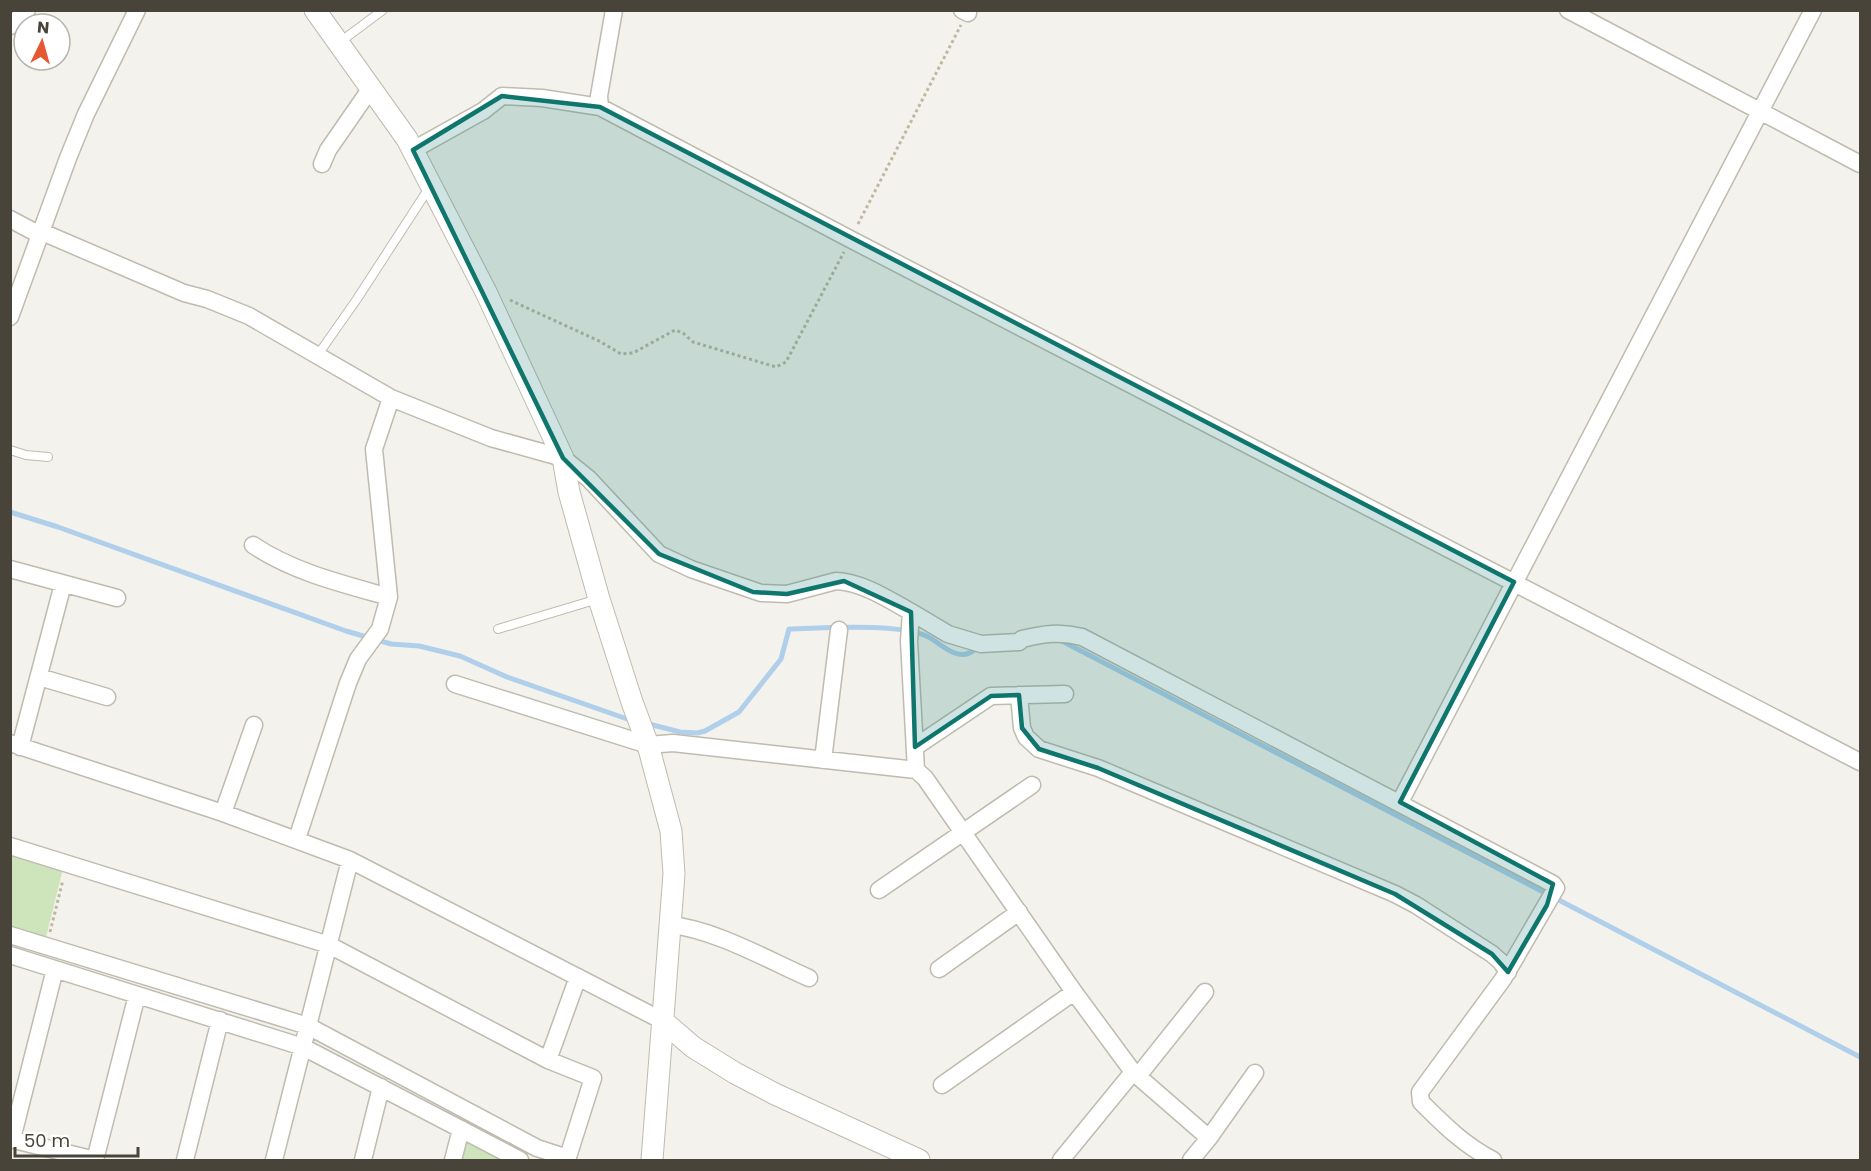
<svg xmlns="http://www.w3.org/2000/svg" width="1871" height="1171" font-family="Poppins,sans-serif">
<style>
.green{fill:#cee4ba}
.lines{fill:none;stroke-linecap:round;stroke-linejoin:round}
.stream{stroke:#b0cfea;stroke-width:5}
.service-casing{stroke:#bfbbaf;stroke-width:10}
.minor-casing{stroke:#bfbbaf;stroke-width:19}
.tertiary-casing{stroke:#bfbbaf;stroke-width:23}
.path{stroke:#c0b7a2;stroke-width:3;stroke-dasharray:3 3;stroke-linecap:butt}
.service{stroke:#fff;stroke-width:8}
.minor{stroke:#fff;stroke-width:16}
.tertiary{stroke:#fff;stroke-width:21}
.marked{fill:#0f766e;fill-opacity:0.2;stroke:#0f766e;stroke-width:4.5;stroke-linejoin:round}
</style>
<rect width="100%" height="100%" fill="#f4f2ec"/>
<!-- green -->
<path class="green" d="M11 851 63 869 45 941 11 930Z
M469 1140 508 1160H458L463 1141Z"/>
<g class="lines">
<!-- stream -->
<path class="stream" d="M10 512 58 527 346 631 391 644 419 646 460 656 507 677 633 721
M1062 641 1860 1057
M645 723 680 732 697 733 705 731 739 712 781 659 789 629C822 628 906 622 932 639 944 647 959 661 973 651"/>
<!-- service casing -->
<g class="service-casing">
<path id="service" d="M340 42 383 10
M317 356 357 299 429 188
M10 450 26 455 48 457
M498 629 598 599"/>
</g>
<!-- minor casing -->
<g class="minor-casing">
<path id="minor" d="M962 10 968 13
M1568 10 1860 164
M10 26 27 10
M600 107 599 96 614 10
M413 150 483 111 502 96 542 98 600 107 850 239 1860 762
M322 164 328 150 371 88
M10 219 40 235
M42 232 184 293 207 299 249 316 391 398 491 438 563 458 589 479 659 554 691 569 761 593 787 594 836 581C862 582 888 599 911 612
M10 317 68 158 86 114 137 10
M253 545C293 572 343 584 389 597L374 449 391 398
M10 569 117 598
M39 677 107 697
M455 684 648 745 673 743 916 770 925 778 1074 992 1133 1072 1061 1160
M1019 695 1022 728 1026 737 1039 749 1098 768 1395 894 1416 905 1492 954 1501 962 1508 972
M10 743 223 813 350 860 663 1021
M20 747 63 584
M915 747 991 696 1065 694
M823 760 839 630
M916 770 909 641 911 612 948 634 981 644 1019 642 1022 639C1043 634 1060 631 1082 637L1553 884 1556 888 1503 979 1420 1092 1421 1102C1444 1125 1464 1145 1493 1160
M1400 802 1813 10
M223 813 254 725
M297 839 348 683 358 659 380 629 389 597
M10 846 329 945 548 1060 593 1078 567 1160
M879 890 1032 785
M670 925C714 929 768 960 809 978
M10 935 308 1026 537 1148 568 1158
M10 955 303 1047 520 1160
M939 969 1019 912
M548 1060 578 977
M1133 1072 1209 1138 1255 1073
M1138 1076 1205 992
M942 1085 1074 992
M10 1139 95 1160 137 995
M12 1139 55 969
M185 1160 220 1020
M274 1160 350 860
M363 1160 381 1087
M453 1160 461 1129
M1191 1160 1209 1138"/>
</g>
<!-- tertiary casing -->
<g class="tertiary-casing">
<path id="tertiary" d="M315 10 407 139 486 292 563 458 569 492 599 599 632 702 648 745 671 831 674 874 652 1160
M663 1021 693 1047 735 1073 775 1094 919 1160"/>
</g>
<!-- path -->
<path class="path" d="M858 224 961 25
M510 300 601 342 621 354 633 353 675 330 683 333 693 342 776 367 786 362 844 252
M50 932 63 880"/>
<!-- service -->
<use href="#service" class="service"/>
<!-- minor -->
<use href="#minor" class="minor"/>
<!-- tertiary -->
<use href="#tertiary" class="tertiary"/>
</g>
<!-- marked area -->
<path class="marked" d="M502 96 600 107 1514 582 1400 802 1553 884 1547 905 1508 972 1492 954 1395 894 1098 768 1039 749 1022 728 1019 695 991 696 915 747 911 612 844 581 787 594 753 592 659 554 563 458 413 150Z"/>
<!-- border -->
<rect width="1871" height="1171" fill="none" stroke="#48443a" stroke-width="24"/>
<!-- north arrow -->
<g transform="translate(42 42) rotate(5)"><circle r="28" fill="#ffffff" stroke="#b6b4b0" stroke-width="1.5"/>
<path d="M0-4.5L10 22L0 15L-10 22Z" fill="#e55833"/>
<text y="-9" font-size="16" font-weight="bold" text-anchor="middle" fill="#48443a">N</text>
</g>
<!-- scale -->
<path d="M15 1147v9h123v-9" fill="none" stroke="#48443a" stroke-width="3"/>
<text x="24" y="1147" font-size="18" fill="#48443a" stroke="#ffffff" stroke-width="4.5" paint-order="stroke">50 m</text>
</svg>
